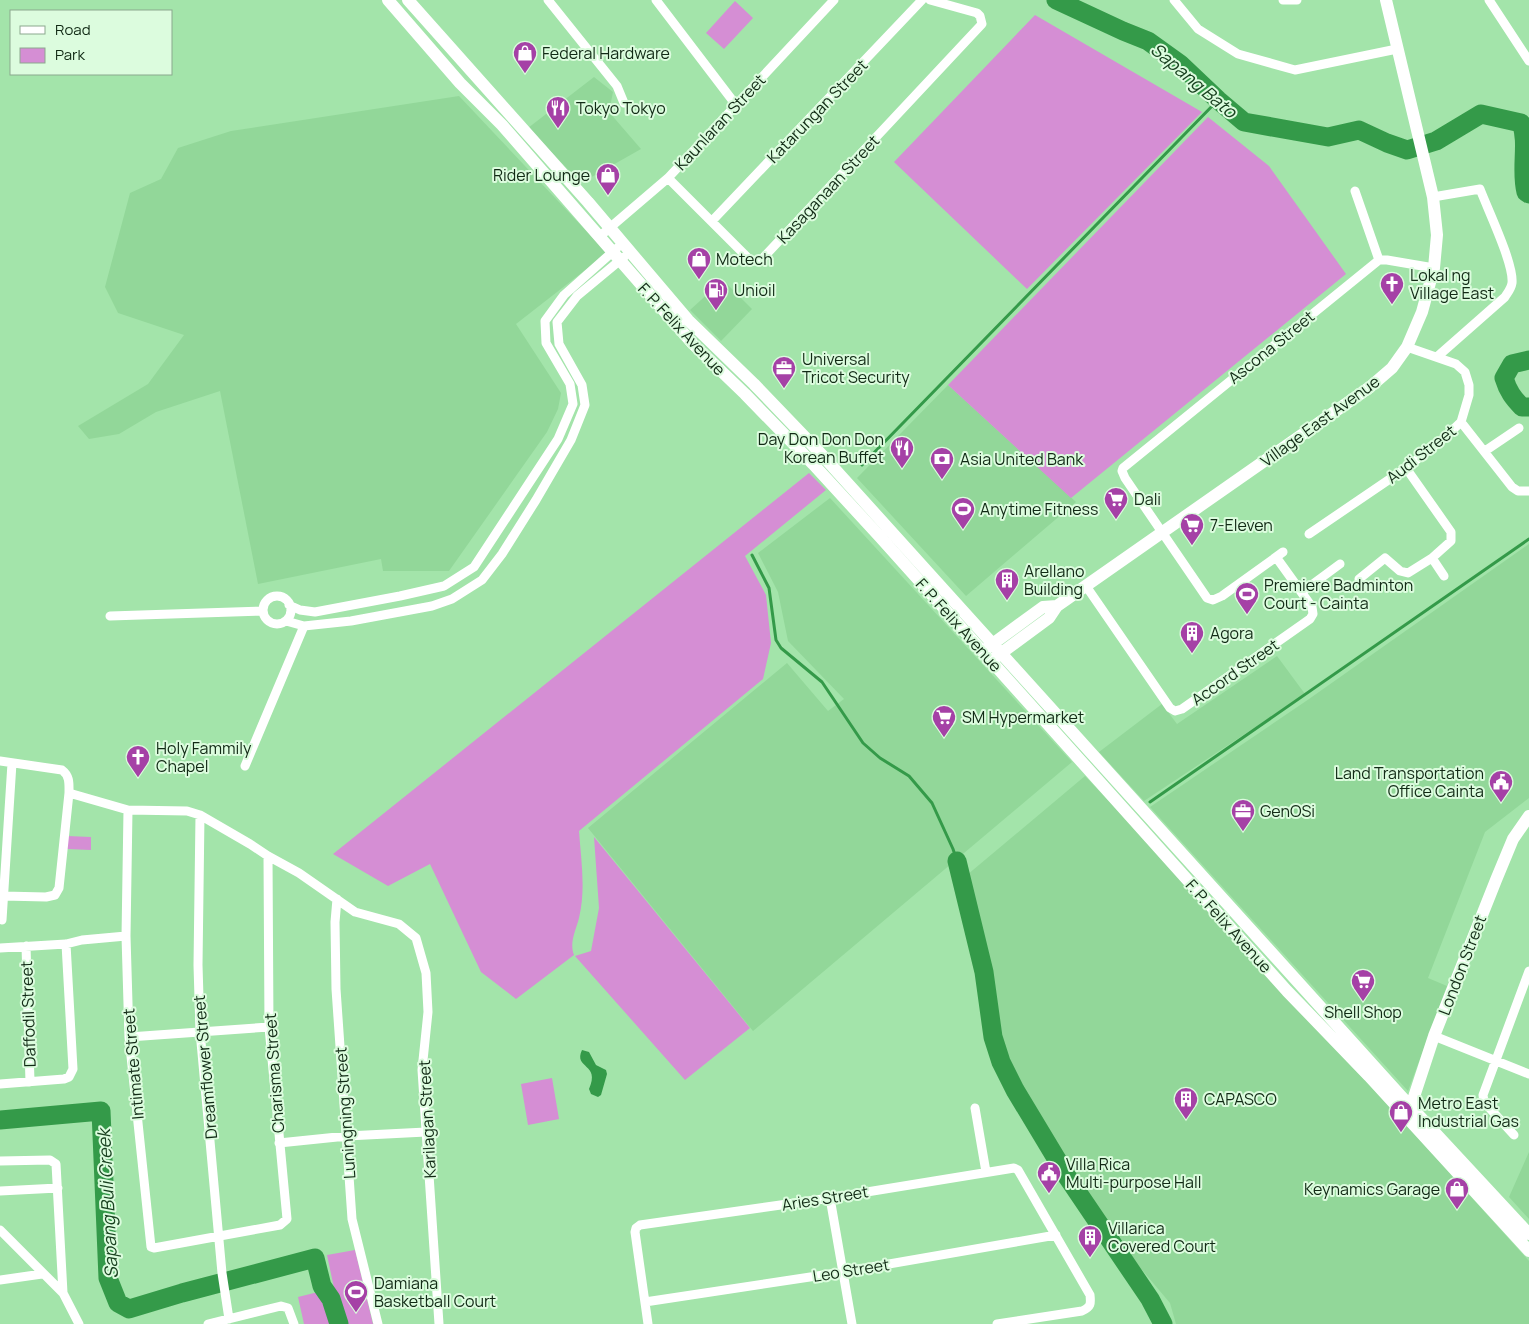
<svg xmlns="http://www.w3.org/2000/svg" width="1529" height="1324" font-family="Manrope,sans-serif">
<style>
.built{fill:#92d799}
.green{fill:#d58ed4}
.water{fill:#349a49}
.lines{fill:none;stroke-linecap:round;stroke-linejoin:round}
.stream{stroke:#349a49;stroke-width:3}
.river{stroke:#349a49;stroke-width:19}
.street{stroke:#fff;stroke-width:9}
.secondary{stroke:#fff;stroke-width:12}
.labels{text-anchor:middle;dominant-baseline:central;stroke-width:4;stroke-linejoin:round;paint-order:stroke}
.poi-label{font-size:16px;fill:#112a15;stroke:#dcfcde;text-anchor:start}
.street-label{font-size:16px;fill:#112a15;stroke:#dcfcde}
.water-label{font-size:18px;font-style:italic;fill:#1a4221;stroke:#dcfcde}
</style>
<rect width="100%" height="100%" fill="#a3e4aa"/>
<!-- built -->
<path class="built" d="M594 77 613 92 609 112 641 149 581 183 528 128Z
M459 96 607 253 516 324 561 393 558 409 547 432 449 571H383L381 559 258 584 220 391 156 412 119 434 89 439 78 426 148 384 184 335 118 313 105 287 130 193 161 179 178 148 231 131Z
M723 280 752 309 721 341 690 310Z
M948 385 1076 502 966 596 857 478Z
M830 498 1072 762 753 1031 588 828 787 663 828 711 844 699 788 641 778 592 758 553Z
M1529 544V798L1485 832 1428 978 1447 986 1408 1091 1150 807 1309 699Z
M1277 656 1305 694 1144 801 1099 752 1162 704 1177 724Z
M1085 776 1142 836 1228 934 1400 1118 1529 1261V1324H1176L1170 1303 1099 1219 1023 1086 1011 1062 999 1032 988 949 967 875Z
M1529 1152V1219L1509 1197Z"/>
<!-- green -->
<path class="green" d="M735 1 753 18 724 49 706 33Z
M1035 15 1202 112 1027 289 894 162Z
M1208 117 1269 166 1346 274 1071 498 948 385Z
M809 473 826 490 745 556 766 595 771 643 763 679 579 831C581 860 586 889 579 918 576 930 569 943 574 955L516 999 481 972 430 864 388 886 333 854Z
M67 836 91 837V850L67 849Z
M594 837 750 1028 685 1080 575 956 591 951 599 908Z
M552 1078 559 1119 528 1125 521 1084Z
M355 1250 373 1324H304L298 1297 334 1288 327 1255Z"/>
<!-- water -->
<path class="water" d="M582 1050 589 1052 596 1065 606 1070 607 1074 601 1095 598 1097 591 1094 589 1089C601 1063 573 1069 582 1050Z"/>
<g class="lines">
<!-- stream -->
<path class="stream" d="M862 465 1218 100
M752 555 769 588 776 640 781 648 822 682 863 743 880 758 909 776 932 803 953 849 957 861
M1150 802 1529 539"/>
<!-- river -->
<path class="river" d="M1056 0 1123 31 1148 41 1180 64 1218 100 1244 122 1328 137 1359 130 1387 143 1407 150 1436 141 1481 114 1521 123C1529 143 1520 169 1526 192L1529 194
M1529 360 1512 364 1504 378C1508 391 1513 398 1522 407H1529
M957 861 984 972 993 1037 1001 1062 1015 1090 1068 1178 1150 1299 1163 1324
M0 1120 101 1111 108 1278 118 1303 129 1309 182 1293 315 1258 322 1286 331 1299 339 1324"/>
<!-- street -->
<path class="street" d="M548 0 617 86 624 103
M656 0 736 105
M1174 0 1198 29 1238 54 1295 70 1397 49
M1283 0H1297
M1489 0 1529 61
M668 178 748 258 753 261 762 259 982 24 980 16 977 13 930 0
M1355 191 1379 260
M1433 197 1480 189C1488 210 1514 264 1512 283 1511 289 1508 292 1505 297L1438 356
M712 221 922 0
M599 237 668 178 834 0
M1461 422 1512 487 1518 491H1529
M1485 451 1519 428
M1309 534 1406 468 1442 440 1461 422 1469 395V385L1465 372 1456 364 1407 347
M1283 552 1222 596 1213 600 1207 598 1125 478 1122 471 1123 468 1379 260H1387L1434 268
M1432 558 1444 576
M1359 579 1385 558 1400 571 1408 573 1432 558 1451 541V532L1406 468
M1086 586 1170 708 1175 711 1182 709 1310 619 1313 614 1312 607 1276 557
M1302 592 1340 564
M263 610a14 14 0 1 1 28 0a14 14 0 1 1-28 0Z
M289 605 300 610 315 612 400 596 444 586 474 567 558 439 573 404 570 384 546 343 545 321 564 295 617 248
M110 616 263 611
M286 621 304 626 351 621 432 606 452 599 482 580 502 554 536 500 571 440 585 405 582 385 559 344 557 322 577 296 624 257
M0 761 62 770C70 776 69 784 69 793L128 810 187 811 200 815 250 844 268 856 299 873 355 912 399 924 416 938 426 973 428 1012 422 1070 439 1324
M245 766 304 626
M128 810 126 936 129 1037 151 1247 154 1248 280 1225 287 1219 269 1027 268 856
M200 815 198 965 200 1031 222 1273 229 1319
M3 896 46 897 55 895 59 888 69 793
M337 899 335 922 336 989 352 1219 378 1324
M2 920 12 763
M26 946 30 1082
M0 948 66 944 82 940 126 936
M1434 1036 1529 1074
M129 1037 269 1027
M0 1084 64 1079 69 1077 73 1069 66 944
M975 1108 986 1172
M1514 1135 1484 1102 1483 1095 1529 971
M279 1143 347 1136 426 1132
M0 1161 50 1160 56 1164 63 1293
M0 1191 58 1188
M830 1198 852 1324
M0 1230 63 1293 79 1324
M0 1280 42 1274
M645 1302 843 1272 1056 1235
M208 1324 281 1306 288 1308 294 1324
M648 1324 635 1232 636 1228 640 1225 830 1198 1014 1168 1018 1170 1090 1295C1091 1304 1091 1307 1082 1311L997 1324"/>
<!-- secondary -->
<path class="secondary" d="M388 0 460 83 502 125 693 344 745 394 813 464 880 537 1287 991 1369 1076 1529 1251
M408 0 588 202 688 320 754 384 823 456 1400 1095 1529 1234
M987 648 1043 607 1057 606
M996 657 1049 618 1057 606 1370 387 1392 368 1407 347 1422 312 1434 268 1437 235 1433 197 1386 0
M1409 1112 1434 1036 1496 880 1513 839 1529 816"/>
</g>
<!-- icons -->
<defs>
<g id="shop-pin" transform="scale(1.25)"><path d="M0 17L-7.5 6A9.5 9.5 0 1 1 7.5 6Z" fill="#a541a6" stroke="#dcfcde"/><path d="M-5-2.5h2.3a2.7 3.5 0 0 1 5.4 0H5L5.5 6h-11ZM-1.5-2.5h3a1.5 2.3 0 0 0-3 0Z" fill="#fff"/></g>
<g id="restaurant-pin" transform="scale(1.25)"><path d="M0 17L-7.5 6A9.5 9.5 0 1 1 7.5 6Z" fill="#a541a6" stroke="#dcfcde"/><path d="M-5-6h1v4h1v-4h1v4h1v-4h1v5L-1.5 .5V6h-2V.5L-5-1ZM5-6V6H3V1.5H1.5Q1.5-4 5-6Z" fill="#fff"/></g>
<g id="church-pin" transform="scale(1.25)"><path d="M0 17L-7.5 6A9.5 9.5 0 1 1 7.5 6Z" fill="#a541a6" stroke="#dcfcde"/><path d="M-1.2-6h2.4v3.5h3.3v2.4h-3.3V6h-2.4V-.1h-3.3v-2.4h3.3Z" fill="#fff"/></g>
<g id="fuel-pin" transform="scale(1.25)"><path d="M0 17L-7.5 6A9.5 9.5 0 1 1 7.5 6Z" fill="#a541a6" stroke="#dcfcde"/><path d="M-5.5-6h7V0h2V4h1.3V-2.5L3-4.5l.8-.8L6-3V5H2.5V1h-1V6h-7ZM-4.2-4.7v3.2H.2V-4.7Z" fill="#fff"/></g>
<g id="office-pin" transform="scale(1.25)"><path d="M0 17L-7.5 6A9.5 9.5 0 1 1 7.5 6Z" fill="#a541a6" stroke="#dcfcde"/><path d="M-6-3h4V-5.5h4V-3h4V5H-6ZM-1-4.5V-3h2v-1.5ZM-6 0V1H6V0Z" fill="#fff"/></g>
<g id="bank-pin" transform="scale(1.25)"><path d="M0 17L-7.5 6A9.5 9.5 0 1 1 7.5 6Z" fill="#a541a6" stroke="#dcfcde"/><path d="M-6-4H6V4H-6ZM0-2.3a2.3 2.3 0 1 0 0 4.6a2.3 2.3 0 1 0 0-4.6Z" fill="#fff"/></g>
<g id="supermarket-pin" transform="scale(1.25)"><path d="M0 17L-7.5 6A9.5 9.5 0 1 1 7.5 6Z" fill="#a541a6" stroke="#dcfcde"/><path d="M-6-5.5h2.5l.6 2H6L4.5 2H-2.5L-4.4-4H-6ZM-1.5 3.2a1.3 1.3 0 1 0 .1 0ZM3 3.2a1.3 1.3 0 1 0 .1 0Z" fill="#fff"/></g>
<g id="stadium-pin" transform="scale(1.25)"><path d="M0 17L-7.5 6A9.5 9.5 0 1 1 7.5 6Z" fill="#a541a6" stroke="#dcfcde"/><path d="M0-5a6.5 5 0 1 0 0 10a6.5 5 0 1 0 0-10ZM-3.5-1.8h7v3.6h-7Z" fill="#fff"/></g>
<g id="building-pin" transform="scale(1.25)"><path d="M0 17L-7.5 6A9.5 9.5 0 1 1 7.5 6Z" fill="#a541a6" stroke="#dcfcde"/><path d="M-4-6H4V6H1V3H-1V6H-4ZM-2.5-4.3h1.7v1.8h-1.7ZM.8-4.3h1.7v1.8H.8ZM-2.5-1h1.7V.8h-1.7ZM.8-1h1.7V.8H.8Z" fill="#fff"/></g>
<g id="civic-pin" transform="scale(1.25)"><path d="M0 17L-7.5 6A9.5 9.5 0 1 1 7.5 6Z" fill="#a541a6" stroke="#dcfcde"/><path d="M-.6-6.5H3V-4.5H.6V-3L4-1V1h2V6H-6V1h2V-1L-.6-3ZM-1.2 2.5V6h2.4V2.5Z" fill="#fff"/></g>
</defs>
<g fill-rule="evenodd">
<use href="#shop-pin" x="525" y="53"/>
<use href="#restaurant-pin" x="558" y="108"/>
<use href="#shop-pin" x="608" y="175"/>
<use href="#shop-pin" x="699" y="259"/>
<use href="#church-pin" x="1392" y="284"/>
<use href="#fuel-pin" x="716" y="290"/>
<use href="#office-pin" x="784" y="368"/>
<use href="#restaurant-pin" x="902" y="448"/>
<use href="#bank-pin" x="942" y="459"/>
<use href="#supermarket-pin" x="1116" y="499"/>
<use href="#stadium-pin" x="963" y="509"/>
<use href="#supermarket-pin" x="1192" y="525"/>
<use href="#building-pin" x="1007" y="580"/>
<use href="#stadium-pin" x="1247" y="594"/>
<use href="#building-pin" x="1192" y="633"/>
<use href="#supermarket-pin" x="944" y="717"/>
<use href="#church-pin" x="138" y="757"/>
<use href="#civic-pin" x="1501" y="782"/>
<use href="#office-pin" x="1243" y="811"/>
<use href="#supermarket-pin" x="1363" y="981"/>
<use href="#building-pin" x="1186" y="1099"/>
<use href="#shop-pin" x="1401" y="1112"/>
<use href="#civic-pin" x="1049" y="1173"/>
<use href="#shop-pin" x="1457" y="1189"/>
<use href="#building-pin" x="1090" y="1237"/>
<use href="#stadium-pin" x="356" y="1292"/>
</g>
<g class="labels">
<!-- poi labels -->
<g class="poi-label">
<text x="542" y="53">Federal Hardware</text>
<text x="576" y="108">Tokyo Tokyo</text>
<text x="590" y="175" text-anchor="end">Rider Lounge</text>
<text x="716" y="259">Motech</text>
<text x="1410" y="275">Lokal ng<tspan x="1410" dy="18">Village East</tspan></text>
<text x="734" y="290">Unioil</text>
<text x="802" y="359">Universal<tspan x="802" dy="18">Tricot Security</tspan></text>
<text x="884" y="439" text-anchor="end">Day Don Don Don<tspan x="884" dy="18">Korean Buffet</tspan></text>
<text x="960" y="459">Asia United Bank</text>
<text x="1134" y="499">Dali</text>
<text x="980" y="509">Anytime Fitness</text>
<text x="1210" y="525">7-Eleven</text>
<text x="1024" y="571">Arellano<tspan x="1024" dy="18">Building</tspan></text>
<text x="1264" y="585">Premiere Badminton<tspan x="1264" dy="18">Court - Cainta</tspan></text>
<text x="1210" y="633">Agora</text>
<text x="962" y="717">SM Hypermarket</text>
<text x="156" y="748">Holy Fammily<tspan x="156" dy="18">Chapel</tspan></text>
<text x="1484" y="773" text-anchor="end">Land Transportation<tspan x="1484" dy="18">Office Cainta</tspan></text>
<text x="1260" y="811">GenOSi</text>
<text x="1363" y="1012" text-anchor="middle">Shell Shop</text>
<text x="1204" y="1099">CAPASCO</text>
<text x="1418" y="1103">Metro East<tspan x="1418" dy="18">Industrial Gas</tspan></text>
<text x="1066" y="1164">Villa Rica<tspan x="1066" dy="18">Multi-purpose Hall</tspan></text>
<text x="1440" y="1189" text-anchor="end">Keynamics Garage</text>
<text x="1108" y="1228">Villarica<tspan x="1108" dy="18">Covered Court</tspan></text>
<text x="374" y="1283">Damiana<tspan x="374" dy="18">Basketball Court</tspan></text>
</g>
<!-- street labels -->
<g class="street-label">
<text transform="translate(817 111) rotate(-46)">Katarungan Street</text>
<text transform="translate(720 122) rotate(-47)">Kaunlaran Street</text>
<text transform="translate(828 189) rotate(-47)">Kasaganaan Street</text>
<text transform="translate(682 329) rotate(47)">F. P. Felix Avenue</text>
<text transform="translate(1271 347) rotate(-39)">Ascona Street</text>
<text transform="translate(1320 421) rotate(-36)">Village East Avenue</text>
<text transform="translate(1421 454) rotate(-38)">Audi Street</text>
<text transform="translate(959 625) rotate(48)">F. P. Felix Avenue</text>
<text transform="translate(1235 672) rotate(-35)">Accord Street</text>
<text transform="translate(1229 926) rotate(48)">F. P. Felix Avenue</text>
<text transform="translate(1462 965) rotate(-69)">London Street</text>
<text transform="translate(28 1014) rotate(-92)">Daffodil Street</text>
<text transform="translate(133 1064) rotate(-95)">Intimate Street</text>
<text transform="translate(205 1067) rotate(-95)">Dreamflower Street</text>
<text transform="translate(274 1073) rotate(-94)">Charisma Street</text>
<text transform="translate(345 1113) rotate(-94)">Luningning Street</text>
<text transform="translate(427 1119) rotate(-93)">Karilagan Street</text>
<text transform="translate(825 1198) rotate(-9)">Aries Street</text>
<text transform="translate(851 1270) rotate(-9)">Leo Street</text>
</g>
<!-- water labels -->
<g class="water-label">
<text transform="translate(1194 80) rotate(40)">Sapang Bato</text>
<text transform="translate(107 1204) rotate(-93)">Sapang Buli Creek</text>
</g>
</g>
<!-- legend -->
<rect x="10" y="10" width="162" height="65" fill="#dcfcde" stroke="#8ba88e"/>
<rect x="20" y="26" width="25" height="8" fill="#ffffff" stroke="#8ba88e"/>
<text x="55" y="35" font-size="15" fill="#112a15">Road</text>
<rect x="20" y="48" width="25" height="15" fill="#d58ed4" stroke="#8ba88e"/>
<text x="55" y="60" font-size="15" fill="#112a15">Park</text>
</svg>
